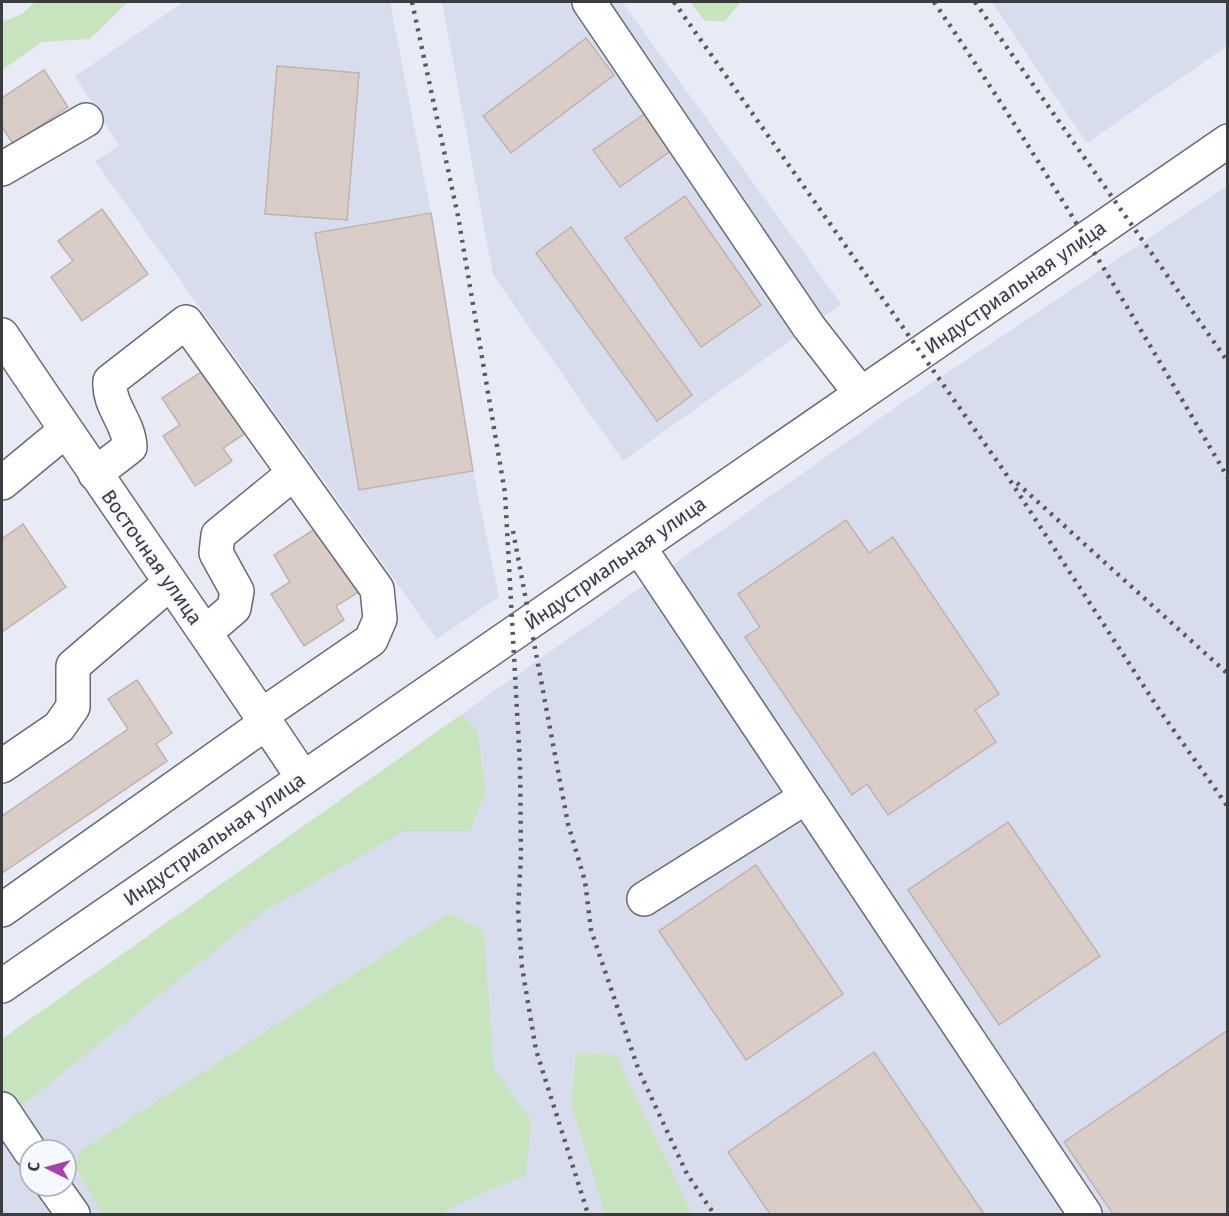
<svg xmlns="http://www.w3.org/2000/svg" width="1229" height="1216" font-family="'Fira Sans',sans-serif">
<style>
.built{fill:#d8ddee;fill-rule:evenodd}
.green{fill:#c8e4bf}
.building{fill:#dacdc8;stroke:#bfb3ae;stroke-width:1.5}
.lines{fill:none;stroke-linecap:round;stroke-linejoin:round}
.minor-casing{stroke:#686a74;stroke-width:36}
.minor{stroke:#fff;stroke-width:33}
.rail{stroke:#5a5b61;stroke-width:4.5;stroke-dasharray:3 6;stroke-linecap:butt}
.labels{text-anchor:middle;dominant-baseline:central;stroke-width:5;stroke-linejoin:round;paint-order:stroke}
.street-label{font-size:20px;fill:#3b3c40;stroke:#f6f8ff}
</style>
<rect width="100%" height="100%" fill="#e8eaf6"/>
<!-- built -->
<path class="built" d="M184 2H390L431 213 473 471 499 597 437 639 95 161 119 146 75 76Z
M442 2H622L841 304 623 461 493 275Z
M992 2H1227V46L1087 143Z
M1227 186V1214H2V1039L892 410ZM30 1150H66V1186H30Z"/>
<!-- green -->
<path class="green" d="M35 2H128L90 39 42 42 2 70V22L22 14Z
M690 2H741L725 21H705Z
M461 715 477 729 486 791 470 831H404L262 913 19 1108 2 1128V1039Z
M449 913 484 931 494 1068 531 1121 526 1175 455 1205 444 1214H102L76 1168 80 1151Z
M576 1053 616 1055 692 1214H605L571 1104Z"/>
<!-- building -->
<path class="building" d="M586 38 614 75 511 153 483 116Z
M277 66 359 73 347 220 265 214Z
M44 70 68 107 13 144 2 127V98Z
M646 113 672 150 620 187 593 150Z
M685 196 761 305 701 347 625 238Z
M102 209 148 274 82 321 51 277 73 261 58 241Z
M431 213 473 471 359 490 315 233Z
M571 227 692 395 657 421 536 253Z
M210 366 252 429 223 448 232 461 195 486 163 436 180 425 162 398Z
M846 520 869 553 893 537 999 694 975 710 996 742 888 815 867 784 852 795 745 637 760 627 738 594Z
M23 524 66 587 2 632V539Z
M321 525 362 590 336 606 344 620 304 646 271 594 290 582 274 555Z
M137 680 172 733 156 744 167 761 2 873V816L128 729 108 699Z
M1008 822 1100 956 999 1025 908 890Z
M756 865 843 994 746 1060 659 931Z
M1228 1030V1214H1113L1064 1142Z
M874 1052 984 1214H770L728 1152Z"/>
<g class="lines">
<!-- minor casing -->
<g class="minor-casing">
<path id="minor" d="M589 2 809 327 861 394
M2 169 86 120
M2 335C101 483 204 629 303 778
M95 474 130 447C129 422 108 406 110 381L186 322 377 589 380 619 371 640 262 715
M2 483 65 431
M639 547 1085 1214
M206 632 234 608 237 591 216 553 218 535 294 473
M2 766 59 727 73 707V666L170 583
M644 899 806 797
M2 910 266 723
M2 986 1228 141
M2 1109 30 1151
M53 1186 73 1214"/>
</g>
<!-- minor -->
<use href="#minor" class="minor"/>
<!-- rail -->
<path class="rail" d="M412 2 458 216 505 493 520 765 521 855 518 911 522 967 536 1050 588 1214
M674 2 1004 471 1158 708 1228 807
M934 2C1039 156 1133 316 1228 478
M975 2 1228 362
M1017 483 1228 674
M513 531 568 824 585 881 591 930 639 1071 687 1174 714 1214"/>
</g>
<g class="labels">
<!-- street labels -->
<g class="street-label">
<text transform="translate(1015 287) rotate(-35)">Индустриальная улица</text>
<text transform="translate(152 557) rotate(55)">Восточная улица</text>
<text transform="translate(615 563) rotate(-35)">Индустриальная улица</text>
<text transform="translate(214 839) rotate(-35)">Индустриальная улица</text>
</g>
</g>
<!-- border -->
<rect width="1229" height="1216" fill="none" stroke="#3b3c40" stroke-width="6"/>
<!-- north arrow -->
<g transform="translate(48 1168) rotate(275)"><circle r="28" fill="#f6f8ff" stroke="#abadb3" stroke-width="1.5"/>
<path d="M0-4.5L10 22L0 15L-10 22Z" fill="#a643a9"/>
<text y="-9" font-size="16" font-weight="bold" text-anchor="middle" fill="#3b3c40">С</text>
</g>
</svg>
